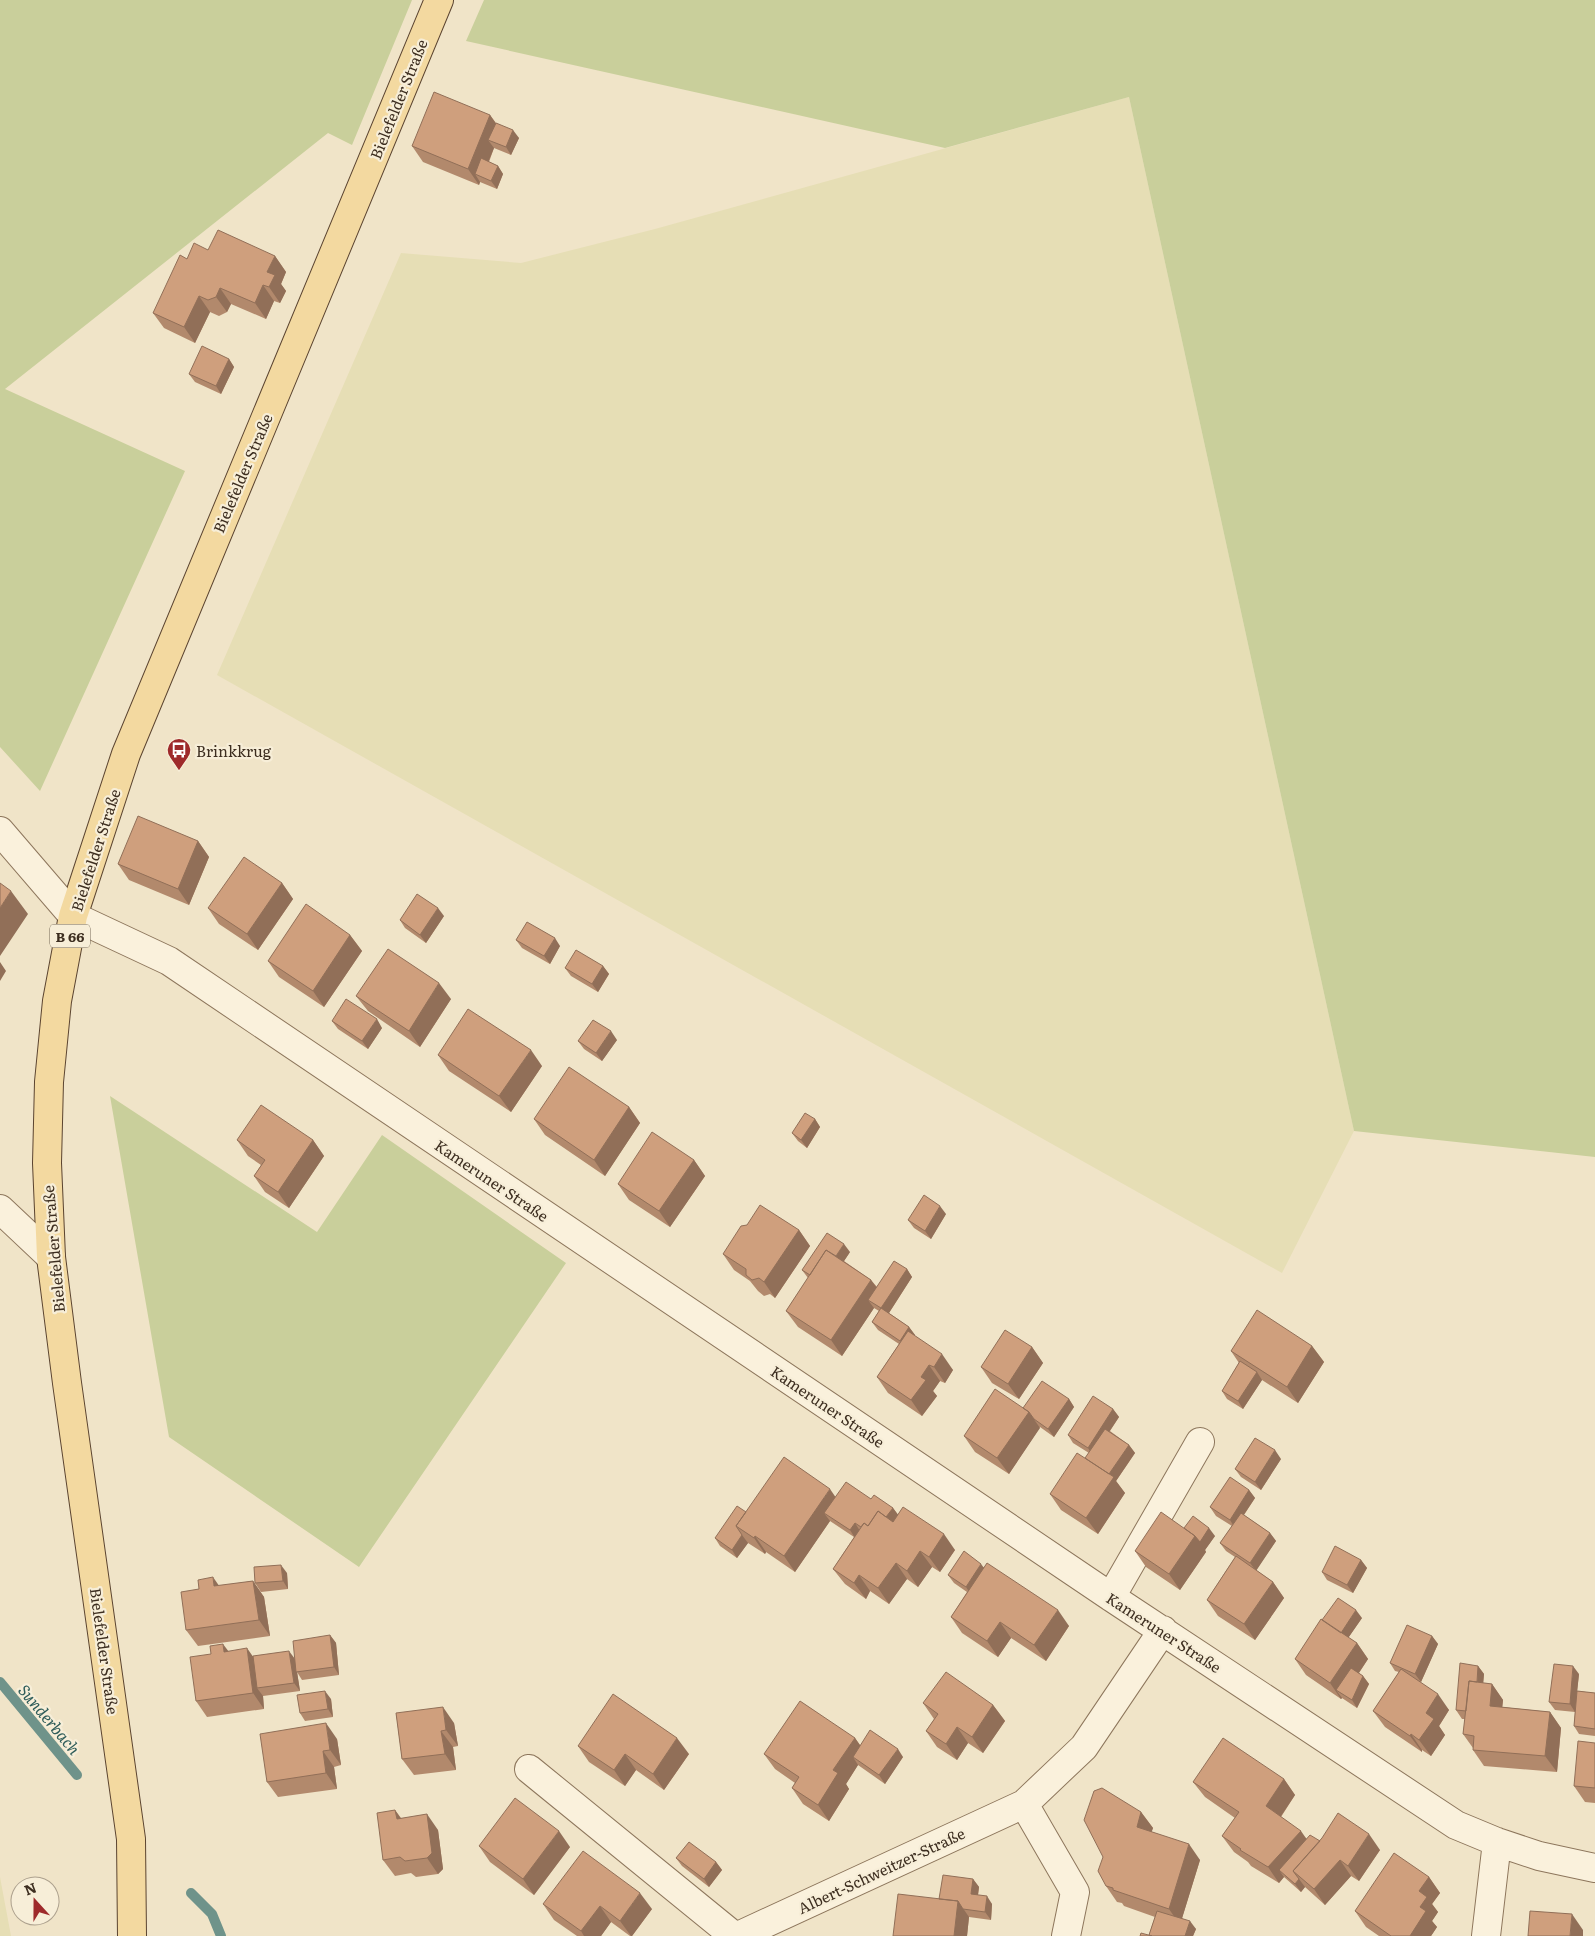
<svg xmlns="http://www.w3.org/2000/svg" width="1595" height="1936" font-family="Literata,serif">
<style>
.farmland{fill:#e6deb5}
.green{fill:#c9cf9b}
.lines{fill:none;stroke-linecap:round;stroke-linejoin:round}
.stream{stroke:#6f938a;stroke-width:10}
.minor-casing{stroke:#8d765c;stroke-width:30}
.major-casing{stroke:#5b4430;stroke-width:30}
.minor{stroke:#faf1dc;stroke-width:28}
.major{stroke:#f3d9a0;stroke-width:28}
.wall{fill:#b2896c}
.shaded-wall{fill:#916f58}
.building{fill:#cf9f7d;stroke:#916f58}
.labels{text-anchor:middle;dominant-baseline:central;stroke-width:4.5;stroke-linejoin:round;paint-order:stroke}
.shield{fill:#f7eed8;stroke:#756857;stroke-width:1}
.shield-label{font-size:14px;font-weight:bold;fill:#3d2e20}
.street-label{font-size:15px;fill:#3d2e20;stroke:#f7eed8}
.poi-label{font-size:15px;fill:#3d2e20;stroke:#f7eed8;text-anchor:start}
.water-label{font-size:16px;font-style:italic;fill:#2f5d5a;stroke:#f7eed8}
</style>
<rect width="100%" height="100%" fill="#f0e4c8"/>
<!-- farmland -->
<path class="farmland" d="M1129 97 1354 1131 1282 1273 217 675 401 253 521 263 655 229Z
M0 1877 11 1936H0Z"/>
<!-- green -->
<path class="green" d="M0 0H412L352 145 328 133 5 389 185 471 40 791 0 747Z
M484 0H1595V1157L1354 1131 1129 97 945 148 466 41Z
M110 1096 317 1232 382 1135 566 1263 359 1567 169 1437Z"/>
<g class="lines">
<!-- stream -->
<path class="stream" d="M0 1682 77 1775
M191 1893 212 1914 221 1936"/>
<!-- minor casing -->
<g class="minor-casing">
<path id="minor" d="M0 831 73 916 169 961 1111 1597 1456 1825 1497 1842 1539 1856 1595 1868
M0 1209 51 1257
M1111 1597 1200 1442
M529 1769 734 1936
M1024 1804 1075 1892 1066 1936
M738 1936 1024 1804 1084 1747 1163 1630
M1486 1936 1497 1842"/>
</g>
<!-- major casing -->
<g class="major-casing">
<path id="major" d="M132 1936 131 1839 67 1383 51 1257 47 1163 49 1082 57 1001 73 916 126 754 439 0"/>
</g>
<!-- minor -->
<use href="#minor" class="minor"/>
<!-- major -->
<use href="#major" class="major"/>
</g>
<!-- wall -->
<path class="wall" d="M490 115 496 123 519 138 511 155 494 148 489 162 498 166 503 174 497 189 480 182 479 185 423 162 412 146Z
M208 250 275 256 286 272 281 284 286 291 280 303 274 301 266 319 231 304 227 312 219 316 210 312 195 343 164 328 153 313 187 259Z
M229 359 234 367 221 394 195 382 189 374Z
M198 841 209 857 189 905 129 880 118 864Z
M282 883 293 899 258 950 219 924 208 908Z
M444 916 426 943 405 928 400 920Z
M350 935 362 951 324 1007 279 977 268 961Z
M516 940 560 946 550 964 522 948Z
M603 966 609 974 598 992 571 976 565 968Z
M356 996 451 999 420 1047 368 1011Z
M332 1021 382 1028 368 1049 338 1029Z
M617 1040 602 1061 584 1049 578 1041Z
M438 1055 542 1066 511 1112 449 1071Z
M629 1107 640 1123 605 1176 545 1135 534 1119Z
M815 1119 820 1127 807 1148 798 1141 792 1133Z
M237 1140H313L324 1156 289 1208 265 1192 254 1176 261 1165 248 1156Z
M694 1160 705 1176 670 1227 629 1200 618 1184Z
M946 1214 931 1239 914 1228 908 1220Z
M799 1230 810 1246 775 1298 770 1294 764 1296 758 1291 750 1281 734 1270 723 1254Z
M850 1252 844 1261 871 1280 877 1287 907 1269 912 1277 889 1313 909 1327 915 1335 914 1336 953 1370 945 1383 940 1381 933 1391 937 1396 922 1416 888 1393 877 1377 899 1344 878 1330 872 1322 879 1311 874 1308 842 1356 798 1327 786 1311 808 1278 802 1270Z
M1312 1346 1324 1362 1298 1403 1262 1380 1243 1409 1227 1399 1222 1391 1239 1363 1231 1351Z
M1032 1347 1043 1363 1019 1399 992 1383 981 1367Z
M1069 1399 1074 1407 1054 1437 1040 1427 1009 1474 975 1452 964 1436 1023 1408Z
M1113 1409 1119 1417 1110 1431 1129 1445 1135 1453 1116 1481 1125 1493 1098 1534 1061 1510 1050 1494 1085 1458 1089 1453 1073 1443 1068 1435Z
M1281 1459 1261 1490 1241 1477 1235 1469Z
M1249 1490 1255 1498 1244 1515 1270 1533 1276 1541 1256 1570 1273 1582 1284 1598 1255 1640 1218 1616 1207 1600 1235 1557 1226 1551 1220 1543 1232 1526 1216 1516 1210 1507Z
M836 1497 871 1499 893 1508 898 1515 955 1550 940 1572 932 1567 918 1587 907 1579 889 1604 870 1591 866 1599 845 1584 833 1569 854 1537 830 1521 795 1572 766 1552 765 1554 748 1543 737 1558 720 1546 715 1538 746 1512Z
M1184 1528 1215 1536 1205 1550 1206 1552 1180 1590 1146 1567 1135 1551Z
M1361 1560 1367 1568 1353 1593 1327 1580 1322 1572Z
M984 1567 1069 1626 1046 1661 1011 1638 998 1657 962 1633 951 1617 967 1592 954 1583 948 1575Z
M287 1573 288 1589 261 1592 255 1583Z
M253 1581 264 1597 270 1636 198 1646 186 1630 218 1586Z
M1362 1618 1348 1638 1357 1643 1368 1659 1359 1673 1363 1676 1369 1684 1357 1708 1342 1698 1341 1699 1306 1675 1295 1659 1322 1620Z
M330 1635 336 1643 339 1675 302 1680 297 1672 300 1691 263 1696 264 1709 207 1717 196 1701 228 1651 253 1656 295 1659Z
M1432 1636 1438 1644 1421 1682 1418 1681 1449 1710 1439 1726 1445 1735 1431 1756 1422 1750V1752L1385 1727 1373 1711 1399 1672 1395 1671 1390 1663Z
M1478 1666 1484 1674 1483 1683 1492 1684 1503 1700 1502 1707 1550 1712 1561 1728 1557 1772 1484 1766 1473 1750V1748L1463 1734 1465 1719H1462L1456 1710Z
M1579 1674 1577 1691 1595 1693V1736L1579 1734 1574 1726 1575 1712 1555 1710 1549 1702Z
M331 1699 333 1717 305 1721 300 1713Z
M923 1703 993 1705 1005 1721 983 1753 968 1743 957 1760 937 1747 926 1731 934 1719Z
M396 1713 454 1723 458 1746 453 1747 456 1770 414 1775 402 1759Z
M855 1738 860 1745 903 1757 885 1784 858 1765 846 1784 849 1789 829 1821 803 1804 792 1788 795 1783 775 1769 764 1754Z
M337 1739 341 1765 334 1767 337 1789 278 1797 267 1782Z
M1595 1743V1803L1585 1802 1574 1786Z
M578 1746 689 1754 664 1790 636 1770 625 1786 589 1762Z
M1284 1779 1295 1795 1281 1817 1307 1839 1380 1850 1359 1881 1351 1876 1325 1905 1305 1887 1301 1892 1284 1877 1279 1883 1251 1866 1248 1862 1234 1852 1222 1836 1235 1818 1205 1797 1193 1782Z
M395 1810 401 1818 438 1830 443 1869 438 1874 416 1877 411 1873 395 1876 383 1860Z
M1141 1812 1153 1828 1151 1832 1200 1860 1182 1918 1196 1929 1193 1936H1140L1149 1935 1155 1917 1124 1906 1122 1903 1117 1902 1106 1886Z
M479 1846 570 1847 534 1895 490 1862Z
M676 1858 716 1862 722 1870 709 1887 682 1866Z
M1429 1877 1440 1893 1432 1904 1438 1912 1432 1921 1437 1927 1431 1936H1379L1366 1927 1355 1911Z
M973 1879 979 1887 978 1895 992 1904 991 1920 969 1917 967 1936H893L939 1899Z
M543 1904 652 1909 632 1936H630L611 1922 601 1936H577L554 1920Z"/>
<!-- shaded-wall -->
<path class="shaded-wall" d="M490 115 501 131 488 140 494 148 482 177 475 174 480 182 479 185 468 169Z
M513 130 519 138 511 155 506 147Z
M498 166 503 174 497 189 491 181Z
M275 256 286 272 281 284 286 291 280 303 269 287 267 272Z
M263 285 274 301 266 319 255 303Z
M220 288 231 304 227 312 216 297Z
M199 296 210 312 195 343 184 327Z
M229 359 234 367 221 394 216 386Z
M198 841 209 857 189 905 178 889Z
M282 883 293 899 258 950 247 934Z
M11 891 28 914 0 956V908Z
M438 908 444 916 426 943 420 935Z
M350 935 362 951 324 1007 313 991Z
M555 938 560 946 550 964 544 956Z
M0 962 6 971 0 981Z
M603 966 609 974 598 992 592 984Z
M439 983 451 999 420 1047 409 1031Z
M377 1019 382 1028 368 1049 362 1041Z
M611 1031 617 1040 602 1061 596 1053Z
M531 1050 542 1066 511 1112 499 1096Z
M629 1107 640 1123 605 1176 594 1160Z
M815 1119 820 1127 807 1148 801 1140Z
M313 1140 324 1156 289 1208 278 1192Z
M694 1160 705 1176 670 1227 659 1211Z
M940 1206 946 1214 931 1239 925 1231Z
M799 1230 810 1246 775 1298 764 1282Z
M844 1244 850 1252 840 1267 834 1259Z
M907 1269 912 1277 887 1316 881 1308Z
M871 1280 882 1295 868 1300 874 1308 842 1356 831 1340Z
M909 1327 915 1335 906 1349 900 1341Z
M1312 1346 1324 1362 1298 1403 1287 1387Z
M1032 1347 1043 1363 1019 1399 1008 1384Z
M942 1354 953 1370 945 1383 934 1367Z
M929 1365 940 1381 933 1391 937 1396 922 1416 911 1400 921 1377Z
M1257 1372 1262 1380 1243 1409 1238 1401Z
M1069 1399 1074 1407 1054 1437 1048 1429Z
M1113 1409 1119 1417 1093 1456 1088 1448Z
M1029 1412 1040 1428 1009 1474 997 1458Z
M1129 1445 1135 1453 1116 1481 1125 1493 1098 1534 1086 1518 1107 1477Z
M1275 1450 1281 1459 1261 1490 1255 1482Z
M830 1489 841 1505 824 1513 830 1521 795 1572 784 1556Z
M1249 1490 1255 1498 1235 1528 1230 1520Z
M893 1508 899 1516 879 1542 873 1534Z
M855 1523 860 1531 855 1538 850 1530Z
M1209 1528 1215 1536 1205 1550 1206 1552 1180 1590 1169 1574 1195 1536Z
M1270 1533 1276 1541 1256 1571 1250 1563Z
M944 1534 955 1550 940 1572 929 1557Z
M742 1535 748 1543 737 1558 732 1550Z
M755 1536 766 1552 765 1554 754 1538Z
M920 1551 932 1567 918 1587 907 1571Z
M1361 1560 1367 1568 1353 1593 1347 1585Z
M896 1563 907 1579 889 1604 878 1588Z
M981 1564 987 1572 971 1595 966 1587Z
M281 1565 287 1573 288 1589 283 1581Z
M859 1575 870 1591 866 1599 854 1583Z
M213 1577 224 1593 214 1586Z
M253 1581 264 1597 270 1636 259 1620Z
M1273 1582 1284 1598 1255 1640 1244 1624Z
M1058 1610 1069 1626 1046 1661 1034 1645Z
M1356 1610 1362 1618 1344 1644 1339 1636Z
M1000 1622 1011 1638 998 1657 987 1641Z
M330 1635 336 1643 339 1675 334 1667Z
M1432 1636 1438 1644 1421 1682 1415 1674Z
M1357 1643 1368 1659 1344 1695 1336 1690 1342 1698 1341 1699 1330 1683Z
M223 1644 235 1660 224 1652Z
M247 1648 258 1664 257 1688 263 1696 264 1709 253 1693Z
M289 1651 295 1659 300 1691 294 1683Z
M1478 1666 1484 1674 1482 1698 1477 1690Z
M1573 1666 1579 1674 1575 1712 1570 1704Z
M1363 1676 1369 1684 1357 1708 1352 1700Z
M1492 1684 1503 1700 1501 1722 1490 1706Z
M325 1691 331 1699 333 1717 328 1709Z
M1438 1694 1449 1710 1439 1726 1445 1735 1431 1756 1419 1740 1426 1713Z
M993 1705 1005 1721 983 1753 972 1737Z
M443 1707 454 1723 458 1746 446 1730Z
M1550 1712 1561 1728 1557 1772 1545 1756Z
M326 1723 337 1739 341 1765 330 1750Z
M957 1727 968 1743 957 1760 946 1744Z
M441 1731 453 1747 456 1770 445 1754Z
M1411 1734 1422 1750V1752L1410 1736Z
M677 1738 689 1754 664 1790 653 1774Z
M855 1738 866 1754 853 1757 858 1765 846 1784 849 1789 829 1821 818 1805 833 1770Z
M898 1749 903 1757 885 1784 879 1775Z
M323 1751 334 1767 337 1789 326 1773Z
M625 1754 636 1770 625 1786 614 1770Z
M1284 1779 1295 1795 1277 1822 1266 1806Z
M395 1810 406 1826 397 1819Z
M1141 1812 1153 1828 1148 1843 1137 1827Z
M427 1814 438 1830 443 1869 438 1874 427 1858Z
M559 1831 570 1847 534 1895 523 1879Z
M1301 1831 1312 1847 1279 1870 1284 1877 1279 1883 1268 1867Z
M1369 1834 1380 1850 1359 1881 1348 1866Z
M1189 1844 1200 1860 1180 1925 1169 1909Z
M1340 1860 1351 1876 1325 1905 1314 1889Z
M716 1862 722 1870 709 1887 704 1879Z
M1429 1877 1440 1893 1432 1904 1438 1912 1432 1921 1437 1927 1431 1936H1410L1420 1907 1419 1891Z
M973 1879 979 1887 977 1902 971 1894Z
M1299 1879 1305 1887 1301 1892 1295 1884Z
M640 1893 652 1909 632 1936H631L620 1921Z
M987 1896 992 1904 991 1920 985 1912Z
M958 1901 969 1917 967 1936H954Z
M600 1906 611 1922 601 1936H584L581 1931Z
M1572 1914 1583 1930V1936H1570Z
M1190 1921 1196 1929 1193 1936H1185Z"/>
<!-- building -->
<path class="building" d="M434 92 490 115 468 169 412 146Z
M496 123 513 130 506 147 488 140Z
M481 158 498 166 491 181 475 174Z
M218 230 275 256 267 272 275 275 269 287 263 285 255 303 220 288 216 297 208 300 199 296 184 327 153 313 180 255 187 259 194 243 208 250Z
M202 346 229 359 216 386 189 374Z
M138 816 198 841 178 889 118 864Z
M244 857 282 883 247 934 208 908Z
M0 883 11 891 0 908Z
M417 894 438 908 420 935 400 920Z
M306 904 350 935 313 991 268 961Z
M527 922 555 938 544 956 516 940Z
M388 949 439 983 409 1031 356 996Z
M576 950 603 966 592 984 565 968Z
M346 999 377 1019 362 1041 332 1021Z
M468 1009 531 1050 499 1096 438 1055Z
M593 1020 611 1031 596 1053 578 1041Z
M569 1067 629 1107 594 1160 534 1119Z
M261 1105 313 1140 278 1192 254 1176 265 1160 237 1140Z
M805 1113 815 1119 801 1140 792 1133Z
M652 1132 694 1160 659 1211 618 1184Z
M924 1195 940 1206 925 1231 908 1220Z
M760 1205 799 1230 764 1282 759 1278 752 1280 746 1275V1269L723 1254 741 1226 747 1225Z
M827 1233 844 1244 836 1256 826 1250 810 1275 802 1270Z
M826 1250 871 1280 831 1340 786 1311Z
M894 1261 907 1269 881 1308 868 1300Z
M881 1308 909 1327 900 1341 872 1322Z
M1257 1310 1312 1346 1287 1387 1231 1351Z
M1005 1330 1032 1347 1008 1384 981 1367Z
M908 1331 942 1354 934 1367 929 1365 921 1377 926 1380 911 1400 877 1377Z
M1240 1361 1257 1372 1238 1401 1222 1391Z
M1042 1381 1069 1399 1048 1429 1034 1419 1029 1412 1023 1408Z
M995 1389 1029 1412 997 1458 964 1436Z
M1093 1396 1113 1409 1088 1448 1068 1435Z
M1105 1429 1129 1445 1109 1474 1085 1458Z
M1255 1438 1275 1450 1255 1482 1235 1469Z
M1077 1453 1114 1477 1086 1518 1050 1494Z
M784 1457 830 1489 784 1556 755 1536 754 1538 736 1526Z
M1230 1477 1249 1490 1230 1520 1210 1507Z
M846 1482 871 1499 874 1495 893 1508 886 1517 878 1511 868 1526 864 1523 861 1527 855 1523 850 1530 824 1513Z
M737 1506 746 1512 736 1526 742 1535 732 1550 715 1538Z
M903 1507 944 1534 929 1557 920 1551 907 1571 896 1563 878 1588 859 1575 854 1583 833 1569 864 1523 868 1526 878 1511 893 1522Z
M1161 1512 1195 1536 1169 1574 1135 1551Z
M1241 1513 1270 1533 1250 1563 1220 1543Z
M1193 1516 1209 1528 1200 1542 1195 1536 1184 1528Z
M1335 1546 1361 1560 1347 1585 1322 1572Z
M964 1551 981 1564 966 1587 948 1575Z
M1236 1556 1273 1582 1244 1624 1207 1600Z
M987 1563 1058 1610 1034 1645 1000 1622 987 1641 951 1617Z
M281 1565 283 1581 255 1583 254 1567Z
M213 1577 214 1586 253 1581 259 1620 186 1630 181 1592 199 1589 198 1580Z
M1338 1598 1356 1610 1341 1633 1322 1620Z
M1321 1619 1357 1643 1330 1683 1295 1659Z
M1407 1625 1432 1636 1415 1674 1390 1663Z
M330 1635 334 1667 296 1672 293 1641Z
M223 1644 224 1652 247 1648 253 1693 196 1701 190 1657 211 1654 210 1646Z
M289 1651 294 1683 257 1688 253 1656Z
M1460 1663 1478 1666 1477 1682 1469 1681 1466 1711 1456 1710Z
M1554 1664 1573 1666 1570 1704 1549 1702Z
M1351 1668 1363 1676 1352 1700 1336 1690Z
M1401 1669 1438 1694 1426 1713 1434 1719 1419 1740 1411 1734 1410 1736 1373 1711Z
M946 1672 993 1705 972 1737 957 1727 946 1744 926 1731 938 1714 923 1703Z
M1469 1681 1492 1684 1490 1706 1550 1712 1545 1756 1473 1750 1474 1736 1463 1734Z
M325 1691 328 1709 300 1713 297 1695Z
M1577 1691 1595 1693V1729L1574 1726Z
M613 1694 677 1738 653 1774 625 1754 614 1770 578 1746Z
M800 1701 855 1738 833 1770 838 1773 818 1805 792 1788 799 1777 764 1754Z
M443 1707 446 1730 441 1731 445 1754 402 1759 396 1713Z
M326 1723 330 1750 323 1751 326 1773 267 1782 260 1734Z
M870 1730 898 1749 879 1775 853 1757Z
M1223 1738 1284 1779 1266 1806 1301 1831 1268 1867 1240 1850 1241 1849 1222 1836 1239 1812 1193 1782Z
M1578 1741 1595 1743V1788L1574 1786Z
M1102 1788 1141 1812 1137 1827 1189 1844 1169 1909 1113 1890V1888L1106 1886 1098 1871 1103 1857 1084 1820 1094 1791Z
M515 1798 559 1831 523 1879 479 1846Z
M395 1810 397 1819 427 1814 432 1853 427 1858 405 1861 400 1857 383 1860 377 1813Z
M1338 1813 1369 1834 1348 1866 1340 1860 1314 1889 1293 1871 1322 1838Z
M1310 1835 1320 1841 1293 1871 1299 1879 1295 1884 1279 1870Z
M689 1842 716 1862 704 1879 676 1858Z
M583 1851 640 1893 620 1921 600 1906 581 1931 543 1904Z
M1394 1853 1429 1877 1419 1891 1427 1897 1420 1907 1426 1911 1410 1936H1391L1355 1911Z
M943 1875 973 1879 971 1894 987 1896 985 1912 963 1909 958 1901 939 1899Z
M898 1894 958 1901 954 1936H893Z
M1157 1911 1190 1921 1185 1936H1152L1149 1935Z
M1530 1911 1572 1914 1570 1936H1528Z
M1141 1933 1152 1936H1140Z"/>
<!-- icons -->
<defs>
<g id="bus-pin" transform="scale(1.25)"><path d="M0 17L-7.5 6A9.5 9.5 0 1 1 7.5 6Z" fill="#9e2a2b" stroke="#f7eed8"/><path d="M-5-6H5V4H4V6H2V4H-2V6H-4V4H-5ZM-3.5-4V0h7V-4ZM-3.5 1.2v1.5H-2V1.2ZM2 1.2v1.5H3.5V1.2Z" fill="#fff"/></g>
</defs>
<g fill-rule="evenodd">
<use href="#bus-pin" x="179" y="750"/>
</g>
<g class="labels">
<!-- shield labels -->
<rect class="shield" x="50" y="924.5" width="40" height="23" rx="4"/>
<g class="shield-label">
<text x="70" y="936">B 66</text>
</g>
<!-- street labels -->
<g class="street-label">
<text transform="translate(398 99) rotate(-68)">Bielefelder Straße</text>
<text transform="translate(242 473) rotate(-67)">Bielefelder Straße</text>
<text transform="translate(95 850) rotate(-72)">Bielefelder Straße</text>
<text transform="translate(492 1180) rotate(34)">Kameruner Straße</text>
<text transform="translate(53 1249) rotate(-95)">Bielefelder Straße</text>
<text transform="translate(828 1406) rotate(34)">Kameruner Straße</text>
<text transform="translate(1164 1632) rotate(33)">Kameruner Straße</text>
<text transform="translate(105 1651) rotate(82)">Bielefelder Straße</text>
<text transform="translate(881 1870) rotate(-25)">Albert-Schweitzer-Straße</text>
</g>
<!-- poi labels -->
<g class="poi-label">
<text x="196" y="750">Brinkkrug</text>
</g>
<!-- water labels -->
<g class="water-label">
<text transform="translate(50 1719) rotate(50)">Sunderbach</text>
</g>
</g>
<!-- north arrow -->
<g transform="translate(35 1901) rotate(339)"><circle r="24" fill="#f7eed8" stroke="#ada18e"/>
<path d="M0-4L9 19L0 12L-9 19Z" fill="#9e2a2b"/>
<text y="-8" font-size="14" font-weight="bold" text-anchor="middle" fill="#3d2e20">N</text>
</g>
</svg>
